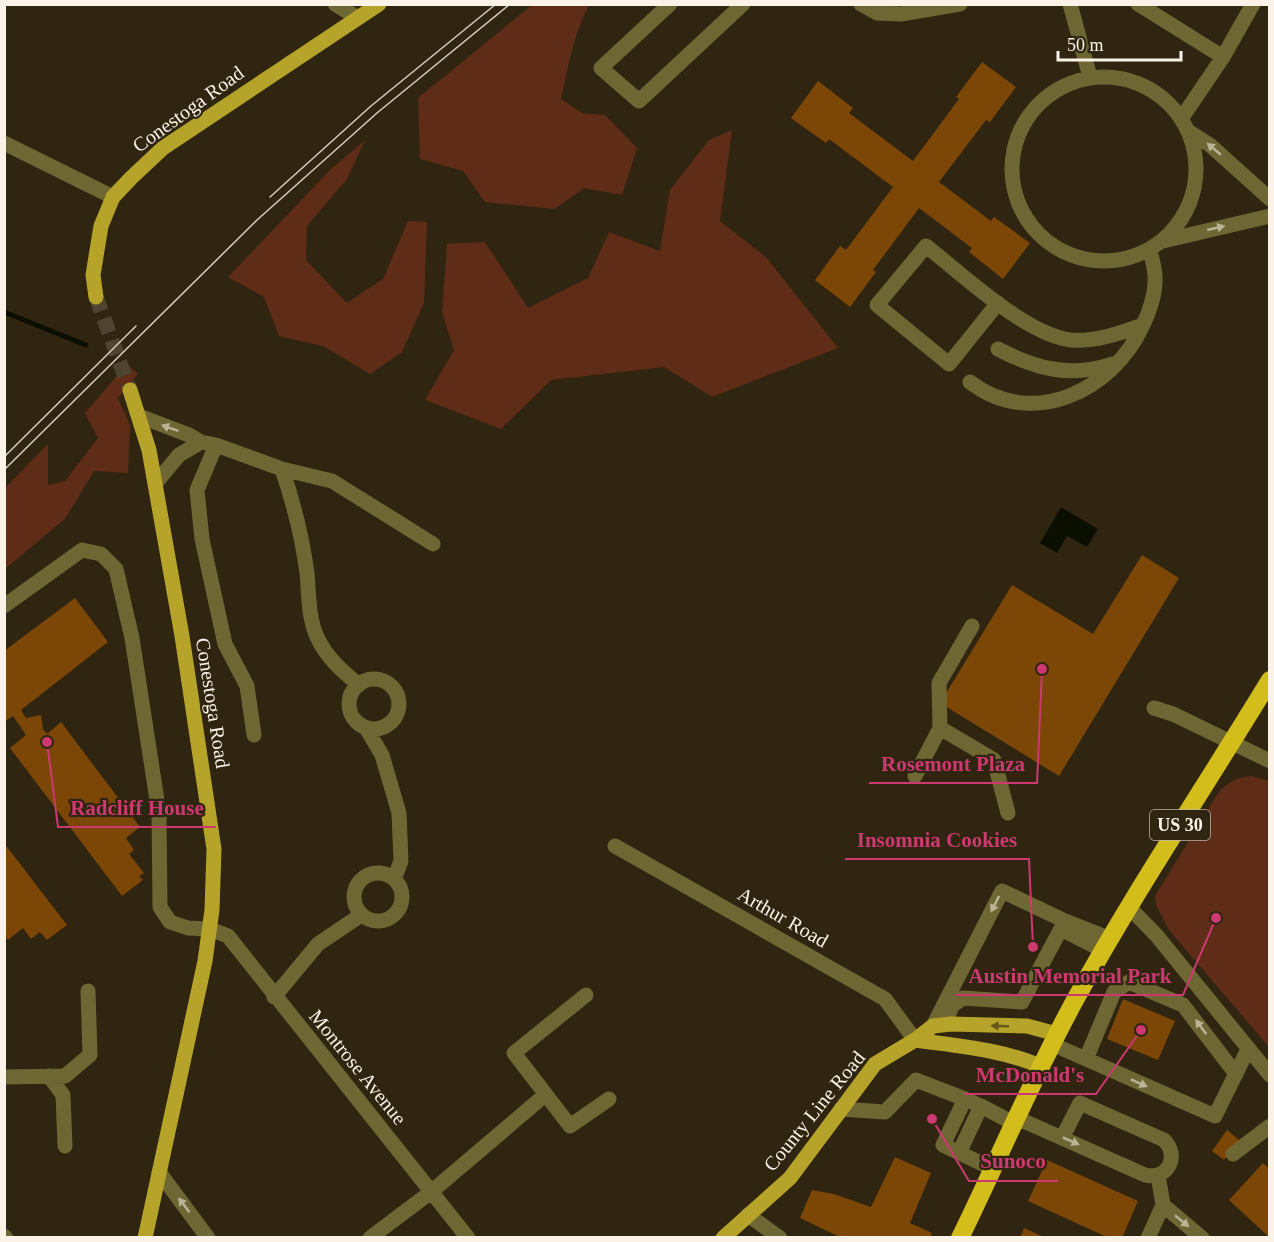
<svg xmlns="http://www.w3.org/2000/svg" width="1274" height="1242" font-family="Georgia,serif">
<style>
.green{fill:#5f2c17}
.water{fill:#0b0f00}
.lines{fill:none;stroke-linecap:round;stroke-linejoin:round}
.stream{stroke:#0b0f00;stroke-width:5}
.building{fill:#7c4607}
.major-tunnel{stroke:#4e4431;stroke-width:15;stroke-dasharray:15 8;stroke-linecap:butt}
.minor{stroke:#6e6633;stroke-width:15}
.major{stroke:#b5a429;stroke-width:15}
.highway{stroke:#d2bd1a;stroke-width:18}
.tram{stroke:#d7cfc1;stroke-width:1.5}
.oneway{fill:#bcb496}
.oneway2{fill:#65581b}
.labels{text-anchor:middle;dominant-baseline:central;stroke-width:4.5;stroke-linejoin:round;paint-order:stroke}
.shield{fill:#302511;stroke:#beb5a7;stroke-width:1.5}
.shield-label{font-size:18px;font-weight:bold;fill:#fbf3e7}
.street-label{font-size:20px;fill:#fbf3e7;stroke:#302511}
.leader{fill:none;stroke:#cb3970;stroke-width:2}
.callout-dot{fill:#cb3970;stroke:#302511;stroke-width:2}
.callout-label{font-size:21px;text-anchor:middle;font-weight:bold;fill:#cb3970;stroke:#302511;stroke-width:4.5;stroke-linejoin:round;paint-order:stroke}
</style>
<rect width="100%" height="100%" fill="#302511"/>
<!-- green -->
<path class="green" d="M532 5H589C574 33 568 67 561 99L582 113 605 115 637 148 622 195 584 188 555 209 485 202 463 171 420 159 418 98Z
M732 130 720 221 766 257 838 348 712 397 664 367 551 380 501 429 425 400 454 350 442 312 447 244 485 242 528 308 588 278 609 232 660 251 670 190 709 140Z
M365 140 347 179 307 226 306 260 347 303 383 279 408 221 427 222 424 303 402 352 370 374 323 346 279 336 264 297 228 277 330 170Z
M127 364 138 374 118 398 130 425 128 473 94 471 65 519 5 569V488L48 444V485L65 481 98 438 85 413Z
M1251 776 1269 781V1047L1169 930 1156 905 1155 896 1218 793C1228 782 1236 778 1251 776Z"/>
<!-- water -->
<path class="water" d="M1061 507 1098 529 1087 547 1067 536 1057 553 1040 543Z"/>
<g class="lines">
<!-- stream -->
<path class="stream" d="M4 312 86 345"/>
</g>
<!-- building -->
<path class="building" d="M982 62 1016 87 990 122 986 120 939 182 991 221 994 217 1030 243 1003 279 969 252 972 248 919 208 873 270 876 272 850 307 815 280 840 246 846 250 893 187 829 139 826 143 791 118 818 81 853 108 849 113 913 161 959 99 956 97Z
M1142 555 1179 578 1059 776 940 703 1012 585 1093 634Z
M75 598 108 642 21 710 26 718 41 715 43 729 47 734 61 722 140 827 126 838 134 850 129 854 144 873 139 876 143 880 122 896 10 748 26 735 13 716 4 722V651Z
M4 843 67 925 47 940 40 932 31 939 23 928 8 940 4 936Z
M1123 999 1175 1021 1158 1060 1107 1039Z
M1227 1130 1239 1140 1224 1160 1212 1151Z
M895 1157 931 1173 910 1223 932 1233 930 1238H842L800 1218 812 1190 834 1194 871 1207Z
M1047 1160 1138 1201 1122 1238H1109L1028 1201Z
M1263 1163 1270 1169V1238L1229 1200Z
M1024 1228 1046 1238H1020Z"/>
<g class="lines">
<!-- major-tunnel -->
<path class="major-tunnel" d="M96 297 130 390"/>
<!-- minor -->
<path class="minor" d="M335 4 358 18
M670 4 601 68 639 101 743 4
M861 4 877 13 901 14 960 4
M1070 4 1090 77
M1138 4 1223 57
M1012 169a92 92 0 1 1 184 0a92 92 0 1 1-184 0Z
M1181 119 1223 57 1253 4
M1188 131 1210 145 1270 199
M4 143 113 197
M1163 241 1270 216
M998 303 949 364 877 305 926 246C962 274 1026 335 1071 340 1096 342 1120 333 1143 325
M998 349C1036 369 1071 378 1112 364
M970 382C1032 430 1113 391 1143 325 1149 313 1155 295 1155 281 1156 271 1152 260 1150 250
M139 416 189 435 201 442 216 445 282 469 332 481 433 544
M216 445 197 490 202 539 225 644 247 686 254 735
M282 469C294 504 302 536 307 573 309 594 308 617 317 637 327 658 342 671 359 685
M155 484 179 455 201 442
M4 606 82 550 101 554 116 569 132 638 159 813 160 907 170 922 188 928 210 929 228 936 468 1238
M349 704a25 25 0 1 1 50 0a25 25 0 1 1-50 0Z
M1154 708 1173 714 1270 761
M366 728 382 755 399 813 401 861 394 879
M940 728 939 683 972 626
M915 776 940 728 994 760 1008 813
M615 846 885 999 915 1040
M354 897a24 24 0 1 1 48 0a24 24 0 1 1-48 0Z
M1129 907 1157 936 1270 1075
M1065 921 1111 939
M1061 929 1104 951
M586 995 514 1053 570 1126 609 1099
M274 997 318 944 361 915
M933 1026 1002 891 1065 921 1022 1002 963 998 952 1006 945 1024
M1052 1044 1215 1116 1248 1049
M1086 1059 1114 992 1129 982 1183 1005 1236 1074
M49 1076 63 1095 65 1146
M4 1077 65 1076 90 1055 88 991
M981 1106 1015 1124
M841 1109 885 1112 916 1080 965 1099 943 1145 993 1169
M1017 1118 1145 1175C1168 1180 1180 1156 1164 1140L1080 1103 1062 1138
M959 1153 981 1106 965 1099
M1233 1154 1270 1126
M159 1172 208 1238
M1163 1205 1202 1238
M748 1215 780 1238
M4 1236 6 1238
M370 1238 431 1192 545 1095
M1148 1238 1163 1205 1158 1175"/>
<!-- major -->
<path class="major" d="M96 297 93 275 101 226 113 197 131 178 163 148 379 4
M130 390 149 450 182 636 214 849 212 910 205 961 145 1238
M915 1040C958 1046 1000 1049 1040 1066
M723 1238 790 1178 875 1064 915 1040 933 1026 951 1024 1027 1026 1057 1034"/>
<!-- highway -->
<path class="highway" d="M960 1238C999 1158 1033 1077 1075 1000 1135 891 1205 787 1270 680"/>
<!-- tram -->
<path class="tram" d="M270 197 371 106 496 4
M4 457 136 326
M4 470 257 220 377 113 510 4"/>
</g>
<!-- one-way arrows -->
<defs><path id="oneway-solid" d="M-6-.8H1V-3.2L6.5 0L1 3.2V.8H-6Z" transform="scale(1.5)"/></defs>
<g class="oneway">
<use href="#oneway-solid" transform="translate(1214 149) rotate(-140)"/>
<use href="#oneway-solid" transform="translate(1216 228) rotate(-13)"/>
<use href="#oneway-solid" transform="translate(170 428) rotate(-161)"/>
<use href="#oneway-solid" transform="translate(995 904) rotate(117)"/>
<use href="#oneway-solid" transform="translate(1201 1027) rotate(-126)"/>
<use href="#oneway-solid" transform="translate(1139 1083) rotate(24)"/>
<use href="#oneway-solid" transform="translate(1071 1141) rotate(24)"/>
<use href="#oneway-solid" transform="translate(184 1205) rotate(-127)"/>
<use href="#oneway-solid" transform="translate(1182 1221) rotate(39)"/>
</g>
<use class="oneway2" href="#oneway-solid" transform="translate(1000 1026) rotate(-178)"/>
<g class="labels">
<!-- shield labels -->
<rect class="shield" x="1150" y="810" width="60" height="30" rx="4.5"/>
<g class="shield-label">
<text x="1180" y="825">US 30</text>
</g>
<!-- street labels -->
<g class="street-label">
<text transform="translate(188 109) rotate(-36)">Conestoga Road</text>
<text transform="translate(213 703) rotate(81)">Conestoga Road</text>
<text transform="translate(783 917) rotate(30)">Arthur Road</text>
<text transform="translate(358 1067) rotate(51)">Montrose Avenue</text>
<text transform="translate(814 1111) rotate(-51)">County Line Road</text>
</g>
</g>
<!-- callouts -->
<path class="leader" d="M1042 669L1037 783H869M47 742L58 827H216M1033 947L1029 859H845M1216 918L1183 995H956M1141 1030L1096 1094H964M932 1119L969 1181H1058"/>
<g class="callout-dot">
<circle cx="1042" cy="669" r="6"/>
<circle cx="47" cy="742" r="6"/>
<circle cx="1033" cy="947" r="6"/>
<circle cx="1216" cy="918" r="6"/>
<circle cx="1141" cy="1030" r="6"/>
<circle cx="932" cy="1119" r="6"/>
</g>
<g class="callout-label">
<text x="953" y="771">Rosemont Plaza</text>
<text x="137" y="815">Radcliff House</text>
<text x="937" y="847">Insomnia Cookies</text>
<text x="1070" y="983">Austin Memorial Park</text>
<text x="1030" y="1082">McDonald's</text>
<text x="1013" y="1168">Sunoco</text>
</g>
<!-- border -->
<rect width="1274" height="1242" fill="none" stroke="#fbf3e7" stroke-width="12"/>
<!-- scale -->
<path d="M1058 51v9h123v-9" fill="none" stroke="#fbf3e7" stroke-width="3"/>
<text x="1067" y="51" font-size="18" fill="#fbf3e7" stroke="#302511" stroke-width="4.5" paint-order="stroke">50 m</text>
</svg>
